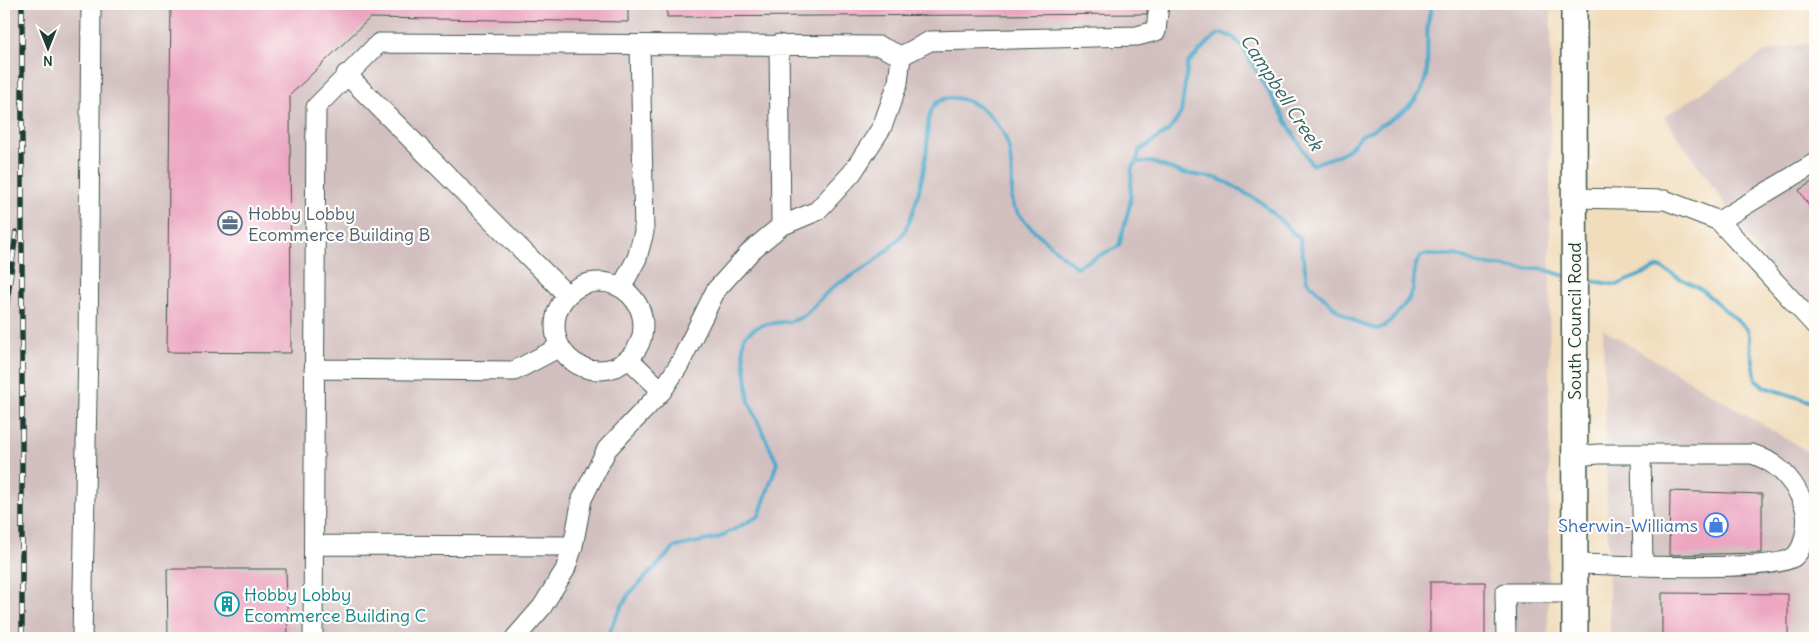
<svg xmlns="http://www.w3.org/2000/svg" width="1819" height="642" font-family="Delius,sans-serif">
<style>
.industrial{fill:#d2bfc0}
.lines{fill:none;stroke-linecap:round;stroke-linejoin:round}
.stream{stroke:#4ba9ca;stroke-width:4}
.building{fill:#eca6c1}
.minor-casing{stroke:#3e5548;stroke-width:21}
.major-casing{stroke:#3e5548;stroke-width:28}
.minor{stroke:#fff;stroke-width:19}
.major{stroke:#fff;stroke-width:25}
.rail-casing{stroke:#1f3d34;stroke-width:5.5}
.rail{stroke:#fdfcf7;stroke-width:4;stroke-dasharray:11;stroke-linecap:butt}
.labels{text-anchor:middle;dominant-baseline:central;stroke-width:4.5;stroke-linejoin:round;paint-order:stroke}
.service-label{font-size:18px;fill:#4e5e75;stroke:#fdfcf7;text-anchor:start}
.street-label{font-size:18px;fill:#1f3d34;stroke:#fdfcf7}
.shop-label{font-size:18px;fill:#366cbe;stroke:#fdfcf7;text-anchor:end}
.culture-label{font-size:18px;fill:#0d838f;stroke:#fdfcf7;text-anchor:start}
.water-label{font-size:19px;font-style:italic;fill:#2e6368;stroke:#fdfcf7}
</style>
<rect width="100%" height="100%" fill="#fdfcf7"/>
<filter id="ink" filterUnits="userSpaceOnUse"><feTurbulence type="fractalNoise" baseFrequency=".02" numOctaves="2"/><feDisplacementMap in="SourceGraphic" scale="10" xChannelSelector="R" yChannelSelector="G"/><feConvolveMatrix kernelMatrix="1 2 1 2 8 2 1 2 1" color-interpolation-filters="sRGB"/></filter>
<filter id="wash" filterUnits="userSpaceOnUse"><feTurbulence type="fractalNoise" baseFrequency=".0096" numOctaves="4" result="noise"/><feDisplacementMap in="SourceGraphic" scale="20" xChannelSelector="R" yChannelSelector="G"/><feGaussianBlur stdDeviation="1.12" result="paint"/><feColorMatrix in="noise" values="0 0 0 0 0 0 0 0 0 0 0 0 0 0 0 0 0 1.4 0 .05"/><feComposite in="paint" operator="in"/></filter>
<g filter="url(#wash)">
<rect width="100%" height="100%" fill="#f1dcbb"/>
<!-- industrial -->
<path class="industrial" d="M4 4H1551L1548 638H4Z
M1815 42V332L1664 117 1765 52Z
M1603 329 1815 456V638H1610Z"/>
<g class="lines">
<!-- stream -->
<path class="stream" d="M1137 162H1151L1183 173 1216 178 1228 183 1262 203 1300 239 1307 281 1337 310 1360 324 1377 329 1385 326 1396 315 1408 300 1413 290 1415 266 1421 256 1425 255H1455L1481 264 1523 269 1540 268 1565 276
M1584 280 1617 285 1659 267 1702 290 1748 330 1756 380 1764 387 1815 403
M607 638 616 617 629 594 675 547 718 538 759 516 777 463 749 402 743 349 744 337C768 314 784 329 803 316 816 307 825 291 839 283 861 272 886 254 902 235 914 219 925 169 927 148 928 136 926 118 933 107 945 88 976 102 989 115 1011 136 1011 155 1012 184 1012 190 1011 197 1012 203 1016 218 1062 255 1076 267L1119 246 1130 204 1132 167 1137 162 1139 151 1168 131 1176 121 1181 113 1188 63 1215 36 1222 33 1234 38 1243 48 1312 165C1323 160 1338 157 1347 150 1353 146 1356 140 1361 136 1387 121 1420 110 1426 76 1430 52 1423 27 1433 4"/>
</g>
<g id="blocks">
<!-- building -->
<path class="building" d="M171 4H628V22L370 18 290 95 291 353 167 352Z
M667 4H1147V14L667 17Z
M1815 180V216L1799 190Z
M1670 491 1762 494V553L1669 555Z
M167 569H286L288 638H168Z
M1430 582H1485V638H1430Z
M1662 593 1788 594V638H1662Z"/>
</g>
</g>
<g filter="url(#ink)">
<use href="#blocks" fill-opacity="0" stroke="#3e5548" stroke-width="1"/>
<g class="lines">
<!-- minor casing -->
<g class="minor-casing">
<path id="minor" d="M779 44 781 226
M346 74 567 295
M1574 198 1665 200 1719 221 1815 325
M1719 221 1815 163
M555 326a44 44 0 1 1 88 0a44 44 0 1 1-88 0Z
M621 288 637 258 644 232 640 45
M629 359 662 391
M314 369 514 371 558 348
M1641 454 1643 564
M1575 456 1599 454H1752C1777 462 1794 480 1804 505 1809 518 1806 546 1795 556 1775 574 1610 564 1575 564
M314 545 573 546
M82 638 88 349 91 4
M313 638 316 107 379 43 879 46 901 56
M515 638 542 607 565 570 573 546 582 499 607 449 662 391 679 365 716 290 752 250 781 226 817 211 852 173 882 127 898 83 901 56 930 41 1137 36 1156 31 1159 4
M1506 638 1505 593H1575"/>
</g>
<!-- major casing -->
<g class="major-casing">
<path id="major" d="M1574 4 1575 638"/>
</g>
<!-- minor -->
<use href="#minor" class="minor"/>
<!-- major -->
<use href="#major" class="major"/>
<!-- rail casing -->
<g class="rail-casing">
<path id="rail" d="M4 327 16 232
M22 638V4"/>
</g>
<!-- rail -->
<use href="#rail" class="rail"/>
</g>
</g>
<!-- icons -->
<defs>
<g id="office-ring" transform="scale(1.25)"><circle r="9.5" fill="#fdfcf7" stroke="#5c6f8a" stroke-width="1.5"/><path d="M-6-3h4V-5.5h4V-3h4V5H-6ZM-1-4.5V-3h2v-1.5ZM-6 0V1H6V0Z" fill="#5c6f8a"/></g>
<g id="shop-ring" transform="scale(1.25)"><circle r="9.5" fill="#fdfcf7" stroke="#3f7fe0" stroke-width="1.5"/><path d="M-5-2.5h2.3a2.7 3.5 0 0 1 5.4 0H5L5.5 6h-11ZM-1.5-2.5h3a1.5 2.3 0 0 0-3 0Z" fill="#3f7fe0"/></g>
<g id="building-ring" transform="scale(1.25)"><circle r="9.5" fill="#fdfcf7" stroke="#0f9aa8" stroke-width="1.5"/><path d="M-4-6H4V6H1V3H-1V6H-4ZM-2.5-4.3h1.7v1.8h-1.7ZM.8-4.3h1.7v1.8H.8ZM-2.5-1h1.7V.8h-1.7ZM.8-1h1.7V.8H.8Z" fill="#0f9aa8"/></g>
</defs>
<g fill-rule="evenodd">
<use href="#office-ring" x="230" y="223"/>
<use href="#shop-ring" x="1716" y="525"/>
<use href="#building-ring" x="227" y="604"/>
</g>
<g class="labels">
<!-- service labels -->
<g class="service-label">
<text x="248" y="213">Hobby Lobby<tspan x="248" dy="21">Ecommerce Building B</tspan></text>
</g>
<!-- street labels -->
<g class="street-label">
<text transform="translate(1574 321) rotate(-90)">South Council Road</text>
</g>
<!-- shop labels -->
<g class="shop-label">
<text x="1698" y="525">Sherwin-Williams</text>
</g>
<!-- culture labels -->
<g class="culture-label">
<text x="244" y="594">Hobby Lobby<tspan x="244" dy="21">Ecommerce Building C</tspan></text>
</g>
<!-- water labels -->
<g class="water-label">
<text transform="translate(1282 92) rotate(57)">Campbell Creek</text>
</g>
</g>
<!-- margin -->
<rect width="1819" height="642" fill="none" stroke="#fdfcf7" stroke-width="20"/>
<!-- north arrow -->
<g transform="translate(48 48) rotate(180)" stroke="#fdfcf7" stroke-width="4" paint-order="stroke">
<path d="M0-4L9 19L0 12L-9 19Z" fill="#1f3d34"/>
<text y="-8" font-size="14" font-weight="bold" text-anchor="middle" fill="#1f3d34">N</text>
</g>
</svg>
